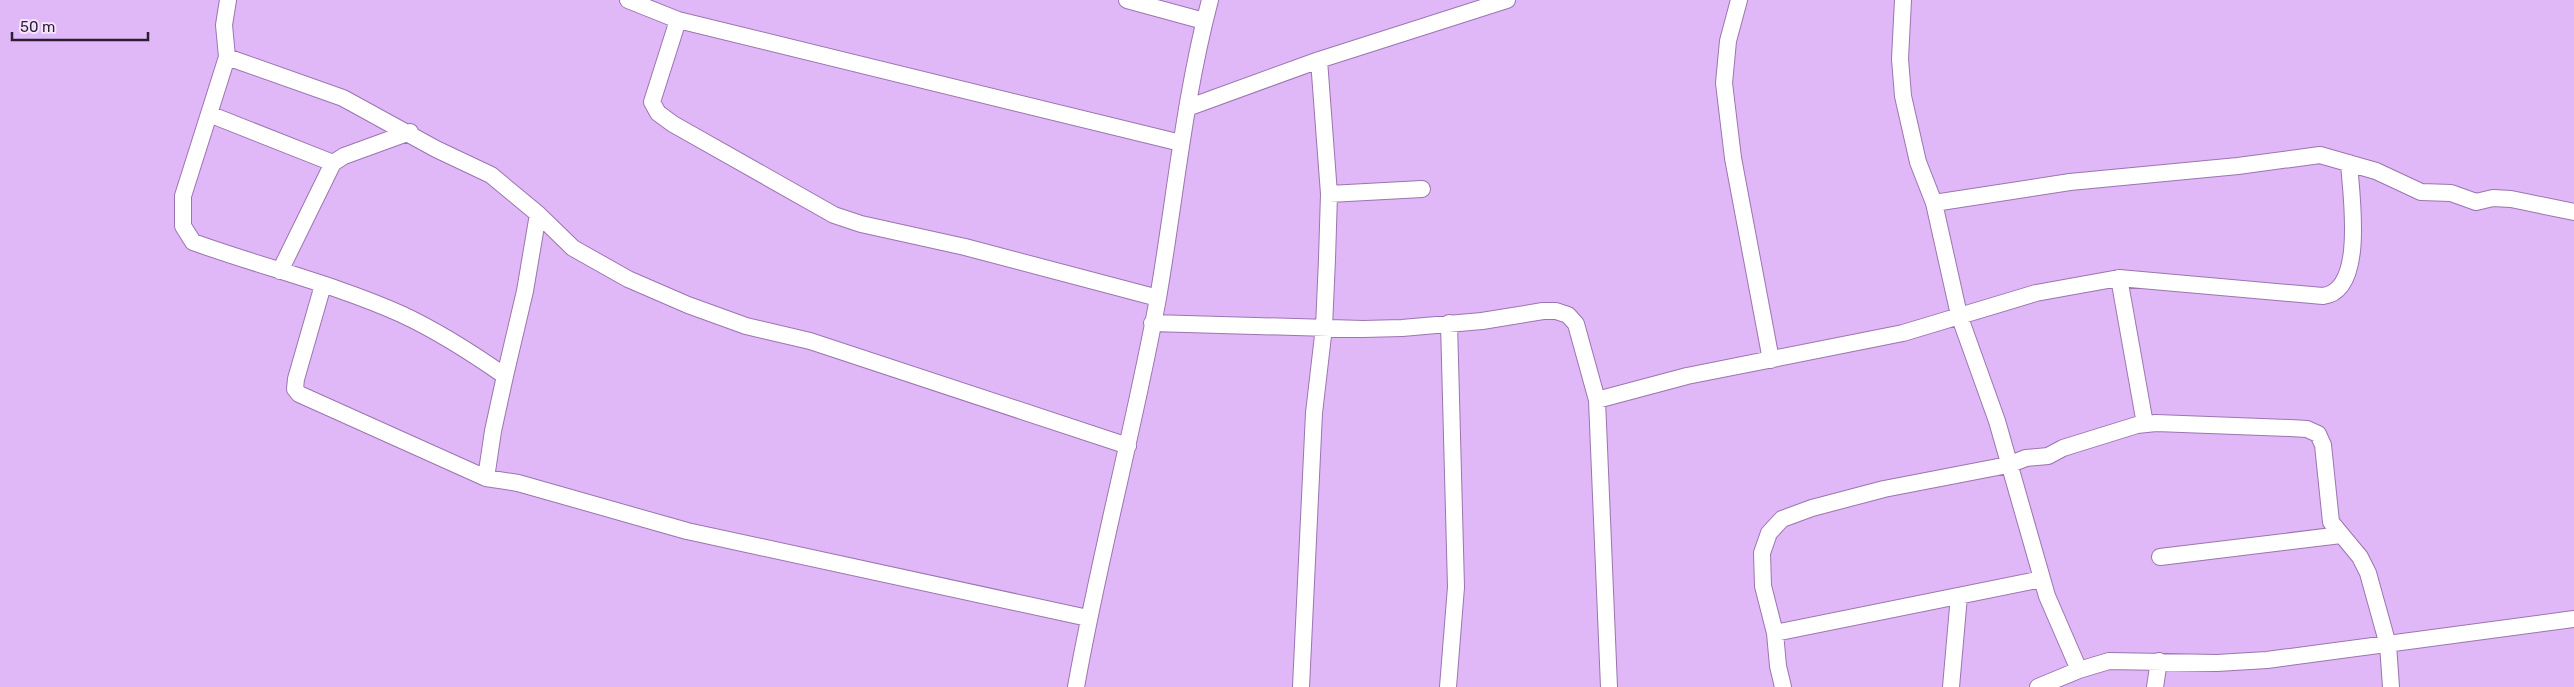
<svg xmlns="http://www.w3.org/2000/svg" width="2574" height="687" font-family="Rubik,sans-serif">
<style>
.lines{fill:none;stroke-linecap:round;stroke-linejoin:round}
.street-casing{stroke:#9c75b0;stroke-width:18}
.street{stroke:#fff;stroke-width:16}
</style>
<rect width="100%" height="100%" fill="#e0b7f7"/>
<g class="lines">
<!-- street casing -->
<g class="street-casing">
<path id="street" d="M228 0 224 25 227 57 343 98 436 149 491 175 538 214 573 248 628 279 688 305 746 326 810 341 1128 446
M628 0 678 20 1181 143
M1127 0 1204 21
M1739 0 1728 41 1724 83 1733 158 1771 360
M1903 0 1900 59 1903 96 1918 162 1934 203 1959 315 1997 421 2047 596 2079 670
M678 20 652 102 658 113 673 124 834 215 861 224 965 247 1158 298
M227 57 183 196V226L193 242C262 267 334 284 401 314 438 331 472 353 505 376L493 431 486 478 518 483 687 531 1088 618
M1187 108 1319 60 1507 0
M209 114 333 163
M1329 194 1422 189
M1934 203 2070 182 2238 166 2320 155 2376 171 2421 192 2451 193 2476 202 2493 198 2511 199 2574 212
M280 271 333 163 344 156 410 132
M323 285 296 379 295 389 299 394 486 478
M1152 323 1363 329 1402 328 1482 321 1543 311H1556L1568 315 1576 324 1597 400 1609 687
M505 376 525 291 538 214
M1597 400 1687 376 1903 333 2036 293 2119 278
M2145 424 2119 278 2323 296C2366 291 2351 195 2349 163
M2160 557 2341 535
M1775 633 2042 579
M1076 687C1099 557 1134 429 1158 298 1175 199 1184 98 1210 0
M1301 687 1314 413 1324 327 1327 259 1329 194 1319 60
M1448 687 1456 587 1449 323
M1783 687 1778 666 1775 633 1763 586 1762 553 1769 533 1782 519 1812 508 1884 489 2008 465 2026 458 2048 456 2063 448 2137 425 2156 423 2290 428 2307 429 2318 434 2323 445 2331 522 2360 557 2368 573 2388 645 2391 687
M1951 687 1959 596
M2038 687 2079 670 2109 661 2217 663 2267 660 2574 619
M2155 687 2159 661"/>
</g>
<!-- street -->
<use href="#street" class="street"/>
</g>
<!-- scale -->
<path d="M12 32v8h136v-8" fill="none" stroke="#2c1c34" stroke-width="2.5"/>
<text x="20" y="32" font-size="15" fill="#2c1c34" stroke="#f4e3fd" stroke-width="4" paint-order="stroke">50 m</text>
</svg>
